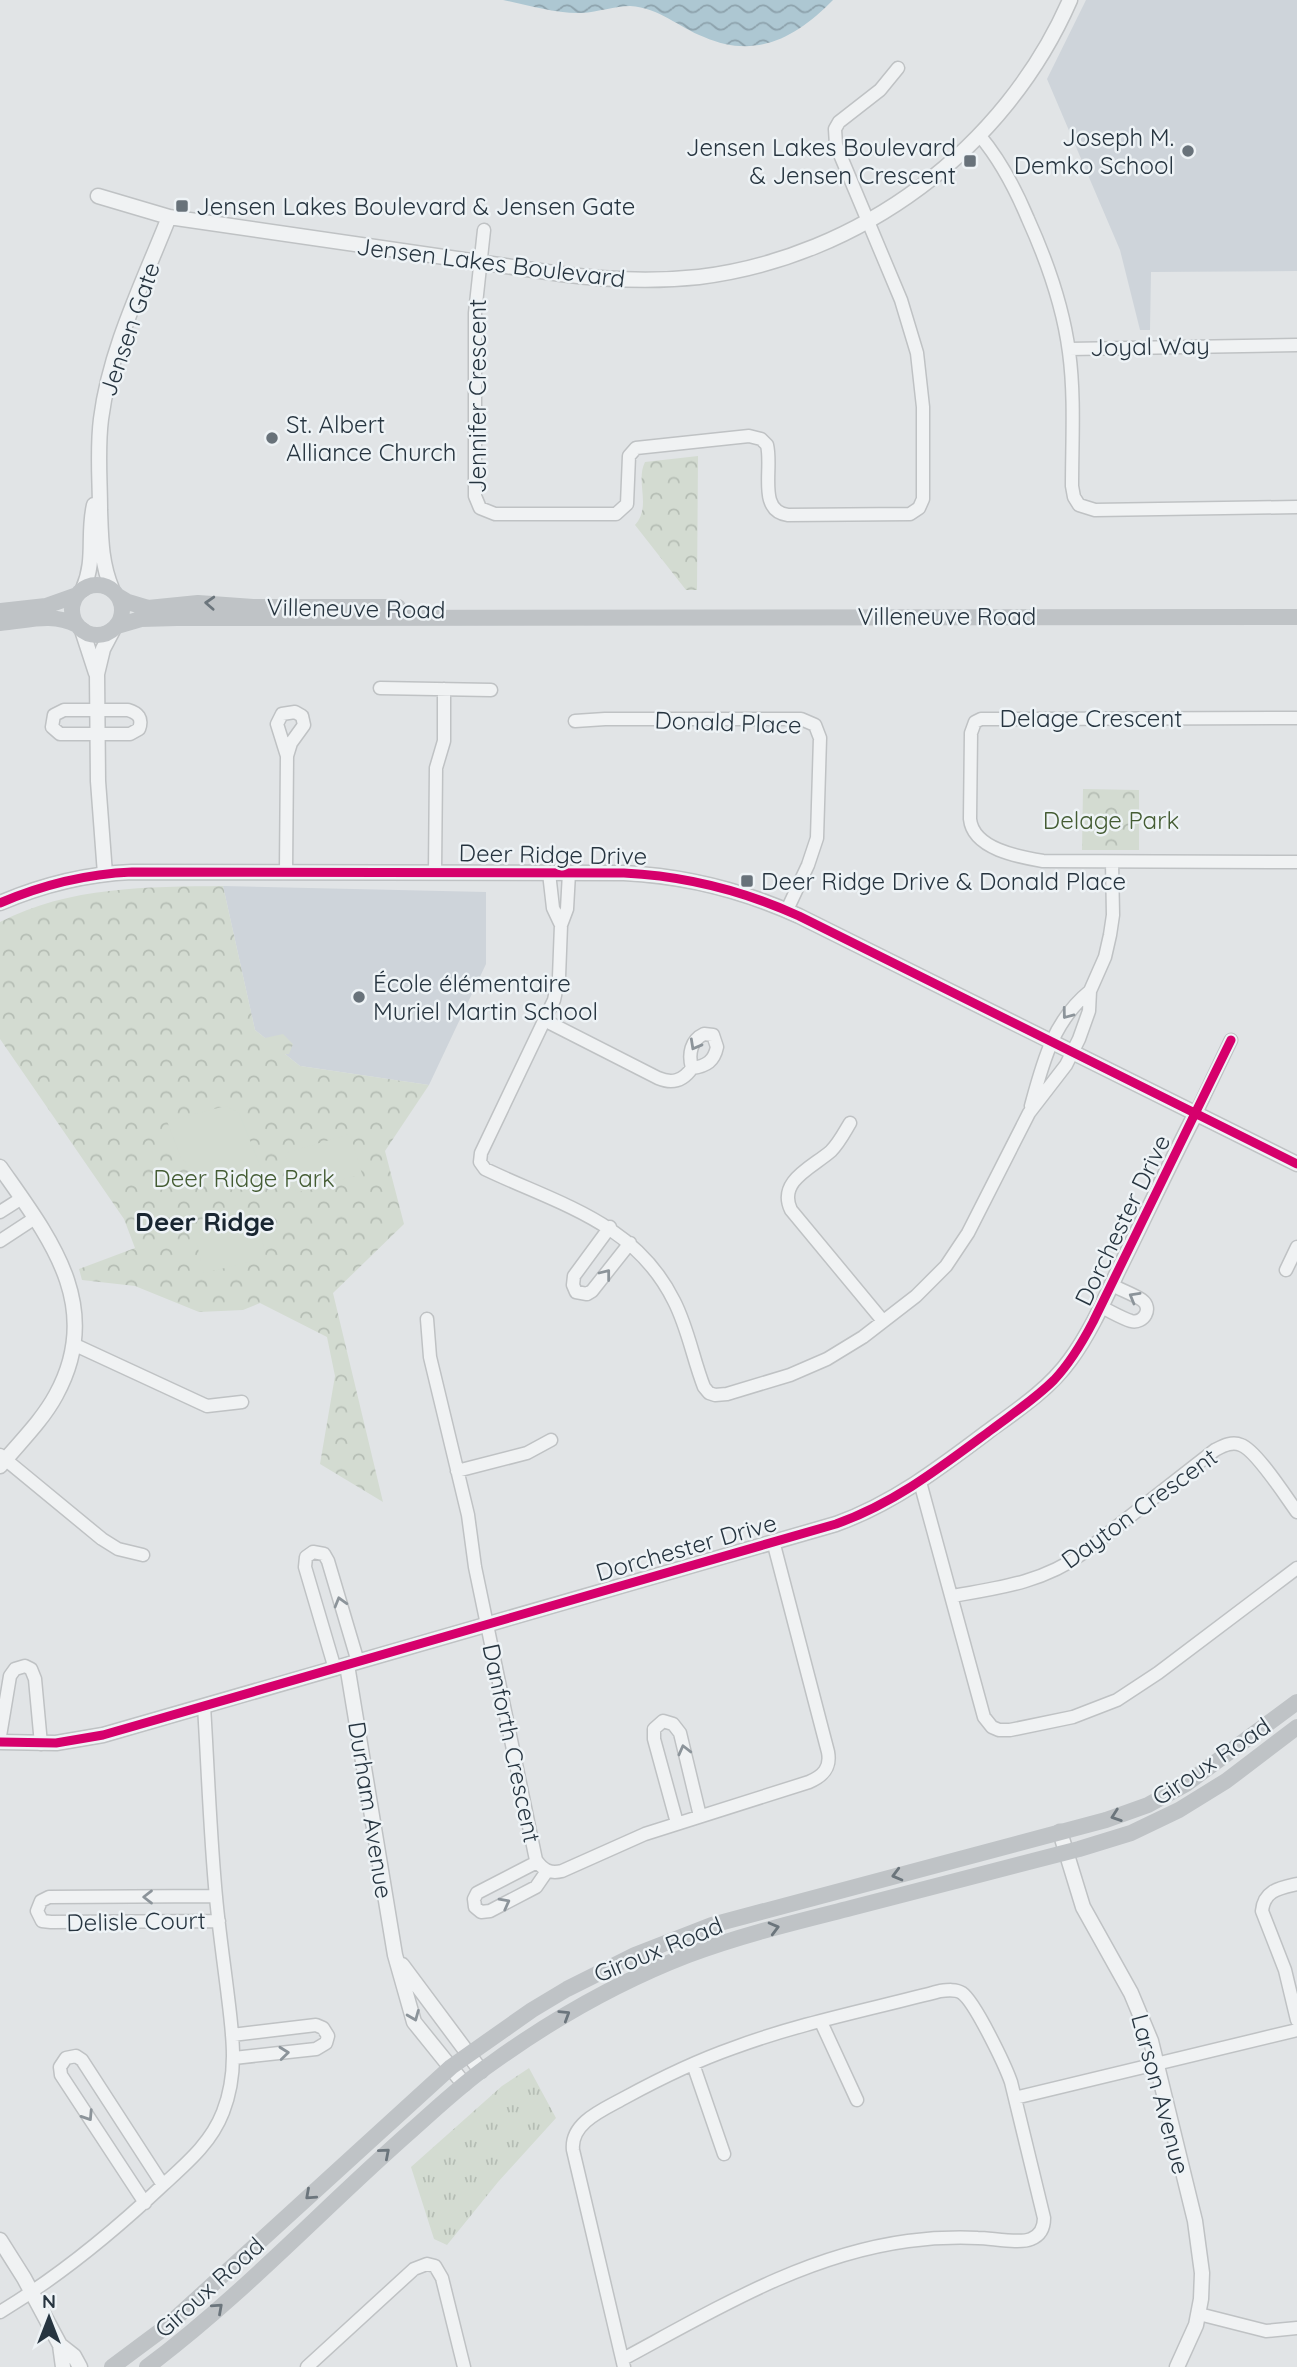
<svg xmlns="http://www.w3.org/2000/svg" width="1297" height="2367" font-family="Quicksand,sans-serif">
<style>
.built{fill:#ced4da}
.grass{fill:url(#grass-tufts)}
.park{fill:url(#park-crowns)}
.pitch{fill:#d3dbd1}
.water{fill:url(#water-waves)}
.lines{fill:none;stroke-linecap:round;stroke-linejoin:round}
.minor-casing{stroke:#bfc2c4;stroke-width:15}
.tertiary-casing{stroke:#bfc2c4;stroke-width:17}
.minor{stroke:#f0f2f3;stroke-width:12}
.tertiary{stroke:#f0f2f3;stroke-width:14}
.secondary{stroke:#bfc3c6;stroke-width:16}
.cycleway-casing{stroke:#eef3f6;stroke-width:13}
.cycleway{stroke:#d6006c;stroke-width:9}
.oneway{stroke:#6b757c}
.oneway2{stroke:#8c949a}
.poi-dot{fill:#68727a;stroke:#eef3f6;stroke-width:2.5}
.labels{text-anchor:middle;dominant-baseline:central;stroke-width:5;stroke-linejoin:round;paint-order:stroke}
.poi-label{font-size:24px;fill:#273540;stroke:#eef3f6;text-anchor:start}
.street-label{font-size:24px;fill:#273540;stroke:#eef3f6}
.park-label{font-size:24px;fill:#445c33;stroke:#eef3f6}
.neighbourhood-label{font-size:26px;font-weight:bold;fill:#192631;stroke:#eef3f6}
</style>
<defs>
<pattern id="grass-tufts" width="24" height="20" patternUnits="userSpaceOnUse" patternTransform="scale(1.75)"><rect width="24" height="20" fill="#d3dbd1"/><path d="M3 7l-1-3M5 7V3M7 7l1-3M15 17l-1-3M17 17v-4M19 17l1-3" fill="none" stroke="#b5bdb4"/></pattern>
<pattern id="park-crowns" width="20" height="18" patternUnits="userSpaceOnUse" patternTransform="scale(1.75)"><rect width="20" height="18" fill="#d3dbd1"/><path d="M2 6a3 3 0 1 1 6 0M12 15a3 3 0 1 1 6 0" fill="none" stroke="#b5bdb4"/></pattern>
<pattern id="water-waves" width="16" height="10" patternUnits="userSpaceOnUse" patternTransform="scale(1.75)"><rect width="16" height="10" fill="#adc7d2"/><path d="M0 5q4-4 8 0t8 0" fill="none" stroke="#8da2ac"/></pattern>
</defs>
<rect width="100%" height="100%" fill="#e1e4e6"/>
<!-- built -->
<path class="built" d="M1086 0H1297V271L1151 272 1150 330H1140L1120 250 1047 79Z
M223 886 486 892V964L429 1085 300 1066 255 1030Z"/>
<!-- grass -->
<path class="grass" d="M529 2068 556 2118 498 2182 447 2245 434 2239 411 2167 502 2086Z"/>
<!-- park -->
<path class="park" d="M698 456 697 590H686L635 525C652 506 635 482 645 462Z
M1083 789 1139 790V850H1082Z
M223 886 255 1030 265 1038 283 1034 293 1044 289 1054H285L300 1066 429 1085 385 1151 404 1224 333 1293 383 1502 320 1464 335 1376 327 1337 260 1303 243 1310 199 1312 135 1286 82 1280 79 1269 135 1248 124 1219 0 1039V922C70 886 147 887 223 886Z"/>
<!-- pitch -->
<path class="pitch" d="M226 1106 239 1113 265 1178 240 1184 206 1181 181 1158 167 1121Z
M350 1134 362 1174 296 1193 285 1153Z
M258 1221 266 1258 204 1273 195 1236Z"/>
<!-- water -->
<path class="water" d="M503 0H833C797 37 756 60 704 37 678 27 660 8 630 6 615 6 598 12 582 13 556 14 529 5 503 0Z"/>
<g class="lines">
<!-- minor casing -->
<g class="minor-casing">
<path id="minor" d="M980 136C1001 161 1015 188 1028 219 1047 261 1063 306 1069 352 1075 396 1072 442 1072 486L1074 497 1079 505 1095 510 1297 507
M484 230 475 313V496L480 508 495 514H616L627 504 629 456 636 448 749 436 761 439 767 445C773 469 757 511 788 515L910 514 919 508 923 499V407L917 353 901 300 836 145 835 129 839 122 880 90 898 68
M1069 349 1297 345
M380 688 491 690
M64 710H128C138 713 143 718 139 729L130 734H60L52 727 54 715Z
M1297 718 981 719 975 722 971 733 970 819C973 849 1019 857 1043 861L1297 862
M575 721 605 719H801L815 725 820 738 817 838 808 865 787 910
M286 872 287 756 277 724 282 714 295 712 302 716 304 725 291 743 287 756
M435 872 436 768 444 741V689
M549 873 553 908 561 925
M569 873 567 909 561 925 559 977 554 1000 481 1153 480 1162 485 1169C558 1204 635 1222 674 1301 688 1328 693 1359 704 1387L709 1393 715 1395 727 1394 790 1375 827 1359 863 1337 916 1296 946 1266 968 1233 1029 1113 1066 1065 1079 1039 1089 1011 1090 991 1105 957 1110 935 1113 915 1112 862
M546 1021 658 1078C672 1084 683 1081 692 1068 707 1066 714 1061 717 1047L713 1035 704 1034C691 1040 688 1054 692 1068
M1031 1106C1043 1062 1053 1021 1090 991
M1196 1113 1231 1040
M850 1123C844 1133 839 1143 831 1151 813 1167 777 1181 791 1210L883 1321
M0 1212 22 1198
M610 1227 574 1276 573 1285 576 1292 587 1294 592 1291 630 1243
M0 1241 35 1218
M1286 1270 1297 1247
M1101 1307C1110 1311 1121 1318 1131 1321 1144 1324 1153 1308 1142 1300 1133 1294 1121 1290 1112 1285
M427 1319 430 1357 468 1515 475 1567 536 1860C543 1870 550 1874 562 1871L645 1834 809 1782C823 1776 831 1768 828 1752L773 1541
M73 1344 207 1406 242 1402
M0 1455 102 1539 118 1549 143 1555
M457 1471 527 1453 551 1440
M920 1482 984 1717 992 1727 999 1730H1010L1073 1717 1117 1700 1158 1673 1297 1568
M952 1596C999 1588 1044 1582 1083 1553L1215 1450C1223 1446 1232 1441 1241 1445 1256 1450 1286 1497 1297 1512
M335 1669 305 1567 306 1557 313 1552 324 1554 328 1561 358 1662
M0 1736 10 1676 15 1669 25 1666 31 1669 35 1679 41 1744
M677 1823 654 1739V1729L663 1721 673 1724 680 1733 700 1816
M537 1862 477 1893 474 1899 475 1907 481 1912 490 1911 536 1887 547 1871
M1297 1884C1280 1888 1264 1890 1262 1911L1285 1970 1297 2020
M216 1896 49 1897 41 1901 37 1911 42 1921 51 1922 219 1921
M821 2022 857 2100
M232 2035 316 2025 323 2028 328 2036 326 2043 316 2049 234 2058
M693 2064 724 2154
M1015 2098 1297 2030
M145 2203 61 2075 60 2067 66 2058 76 2056 82 2060 163 2185
M0 2312C60 2276 112 2233 163 2185 187 2163 211 2143 223 2112 238 2074 233 2037 228 1997 224 1964 219 1930 216 1897 210 1834 208 1770 204 1706
M1199 2314 1266 2331 1297 2328
M623 2359C714 2310 804 2255 908 2241 931 2238 955 2237 978 2238 991 2238 1020 2244 1031 2239 1041 2235 1044 2227 1044 2218L1011 2082C1005 2065 975 2002 962 1993 956 1989 948 1990 940 1991 872 2009 800 2023 733 2048 696 2061 661 2078 626 2097 605 2109 570 2122 573 2150L624 2367
M307 2367 414 2269 427 2264 435 2266 442 2278 464 2367"/>
</g>
<!-- tertiary casing -->
<g class="tertiary-casing">
<path id="tertiary" d="M98 196 169 217 561 274C607 280 652 282 699 277 860 257 1005 149 1070 0
M83 589C96 559 87 536 94 505
M112 589C101 563 101 538 100 510 100 480 97 450 101 419 110 348 143 283 169 217
M82 630 96 673
M105 874 98 781 97 674 103 649 113 630
M0 903C42 885 86 874 132 872L624 873C686 876 742 890 799 916L1297 1164
M0 1167C49 1237 105 1306 56 1395 42 1421 19 1443 0 1466
M347 1665 395 1955 414 2022 464 2084
M0 1742 56 1743 103 1735 836 1524C894 1503 941 1467 990 1430 1019 1409 1049 1389 1070 1360 1090 1333 1104 1301 1118 1271 1144 1219 1169 1165 1196 1113
M1060 1832 1083 1907 1131 1993 1151 2041 1195 2221 1202 2273 1201 2299 1196 2325 1177 2367
M402 1965 481 2071
M0 2240 24 2278 60 2345 63 2367
M60 2345 74 2356 80 2367"/>
</g>
<!-- minor -->
<use href="#minor" class="minor"/>
<!-- tertiary -->
<use href="#tertiary" class="tertiary"/>
<!-- secondary -->
<path class="secondary" d="M72 610a25 25 0 1 1 50 0a25 25 0 1 1-50 0Z
M118 596 128 602 148 608 198 603 253 607H398
M0 611 46 606 77 595
M0 623C27 621 52 612 77 625
M117 626 141 619 177 618 1297 617
M112 2367 167 2326 451 2067 532 2010 567 1989 635 1955 712 1925 1106 1820 1148 1805 1186 1784 1297 1702
M147 2367C242 2296 323 2208 412 2130 438 2107 463 2083 492 2063 553 2019 618 1982 688 1955 741 1935 796 1922 851 1908 927 1888 1003 1869 1079 1849L1131 1833 1179 1810 1226 1781 1297 1727"/>
<!-- cycleway casing -->
<g class="cycleway-casing">
<path id="cycleway" d="M0 903C42 885 86 874 132 872L624 873C686 876 742 890 799 916L1297 1164
M0 1742 56 1743 103 1735 836 1524C895 1503 941 1467 991 1430 1012 1414 1035 1399 1054 1380 1070 1363 1082 1343 1093 1322L1231 1040"/>
</g>
<!-- cycleway -->
<use href="#cycleway" class="cycleway"/>
</g>
<!-- one-way arrows -->
<defs><path id="oneway-chevron" d="M-2-3.5L2.5 0L-2 3.5" fill="none" stroke-width="1.6" stroke-linecap="round" stroke-linejoin="round" transform="scale(1.75)"/></defs>
<g class="oneway">
<use href="#oneway-chevron" transform="translate(210 603) rotate(-177)"/>
<use href="#oneway-chevron" transform="translate(1116 1816) rotate(161)"/>
<use href="#oneway-chevron" transform="translate(897 1875) rotate(165)"/>
<use href="#oneway-chevron" transform="translate(774 1928) rotate(-15)"/>
<use href="#oneway-chevron" transform="translate(565 2015) rotate(-32)"/>
<use href="#oneway-chevron" transform="translate(385 2153) rotate(-41)"/>
<use href="#oneway-chevron" transform="translate(310 2195) rotate(138)"/>
<use href="#oneway-chevron" transform="translate(218 2308) rotate(-42)"/>
</g>
<g class="oneway2">
<use href="#oneway-chevron" transform="translate(1067 1014) rotate(127)"/>
<use href="#oneway-chevron" transform="translate(695 1045) rotate(119)"/>
<use href="#oneway-chevron" transform="translate(606 1274) rotate(-52)"/>
<use href="#oneway-chevron" transform="translate(1134 1297) rotate(-150)"/>
<use href="#oneway-chevron" transform="translate(340 1602) rotate(-106)"/>
<use href="#oneway-chevron" transform="translate(684 1750) rotate(-104)"/>
<use href="#oneway-chevron" transform="translate(148 1897) rotate(180)"/>
<use href="#oneway-chevron" transform="translate(505 1903) rotate(-28)"/>
<use href="#oneway-chevron" transform="translate(414 2016) rotate(68)"/>
<use href="#oneway-chevron" transform="translate(284 2053) rotate(-6)"/>
<use href="#oneway-chevron" transform="translate(88 2116) rotate(57)"/>
</g>
<!-- markers -->
<g class="poi-dot">
<circle cx="1188" cy="151" r="7"/>
<rect x="963" y="154" width="14" height="14" rx="3.5"/>
<rect x="175" y="199" width="14" height="14" rx="3.5"/>
<circle cx="272" cy="438" r="7"/>
<rect x="740" y="874" width="14" height="14" rx="3.5"/>
<circle cx="359" cy="997" r="7"/>
</g>
<g class="labels">
<!-- poi labels -->
<g class="poi-label">
<text x="1174" y="137" text-anchor="end">Joseph M.<tspan x="1174" dy="28">Demko School</tspan></text>
<text x="956" y="147" text-anchor="end">Jensen Lakes Boulevard<tspan x="956" dy="28">&amp; Jensen Crescent</tspan></text>
<text x="196" y="206">Jensen Lakes Boulevard &amp; Jensen Gate</text>
<text x="286" y="424">St. Albert<tspan x="286" dy="28">Alliance Church</tspan></text>
<text x="761" y="881">Deer Ridge Drive &amp; Donald Place</text>
<text x="373" y="983">École élémentaire<tspan x="373" dy="28">Muriel Martin School</tspan></text>
</g>
<!-- street labels -->
<g class="street-label">
<text transform="translate(491 262) rotate(7)">Jensen Lakes Boulevard</text>
<text transform="translate(129 329) rotate(-71)">Jensen Gate</text>
<text transform="translate(1150 346) rotate(-1)">Joyal Way</text>
<text transform="translate(477 396) rotate(-90)">Jennifer Crescent</text>
<text transform="translate(356 608) rotate(1)">Villeneuve Road</text>
<text x="947" y="616">Villeneuve Road</text>
<text x="1091" y="718">Delage Crescent</text>
<text transform="translate(728 722) rotate(2)">Donald Place</text>
<text transform="translate(553 854) rotate(1)">Deer Ridge Drive</text>
<text transform="translate(1122 1220) rotate(-64)">Dorchester Drive</text>
<text transform="translate(1139 1508) rotate(-36)">Dayton Crescent</text>
<text transform="translate(686 1547) rotate(-16)">Dorchester Drive</text>
<text transform="translate(512 1743) rotate(78)">Danforth Crescent</text>
<text transform="translate(1211 1761) rotate(-34)">Giroux Road</text>
<text transform="translate(371 1810) rotate(81)">Durham Avenue</text>
<text transform="translate(136 1921) rotate(-1)">Delisle Court</text>
<text transform="translate(658 1949) rotate(-22)">Giroux Road</text>
<text transform="translate(1161 2094) rotate(75)">Larson Avenue</text>
<text transform="translate(209 2287) rotate(-42)">Giroux Road</text>
</g>
<!-- park labels -->
<g class="park-label">
<text x="1111" y="820">Delage Park</text>
<text x="244" y="1178">Deer Ridge Park</text>
</g>
<!-- neighbourhood labels -->
<g class="neighbourhood-label">
<text x="205" y="1221">Deer Ridge</text>
</g>
</g>
<!-- north arrow -->
<g transform="translate(49 2318)" stroke="#eef3f6" stroke-width="5" paint-order="stroke">
<path d="M0-5L12 26L0 18L-12 26Z" fill="#273540"/>
<text y="-10" font-size="19" font-weight="bold" text-anchor="middle" fill="#273540">N</text>
</g>
</svg>
